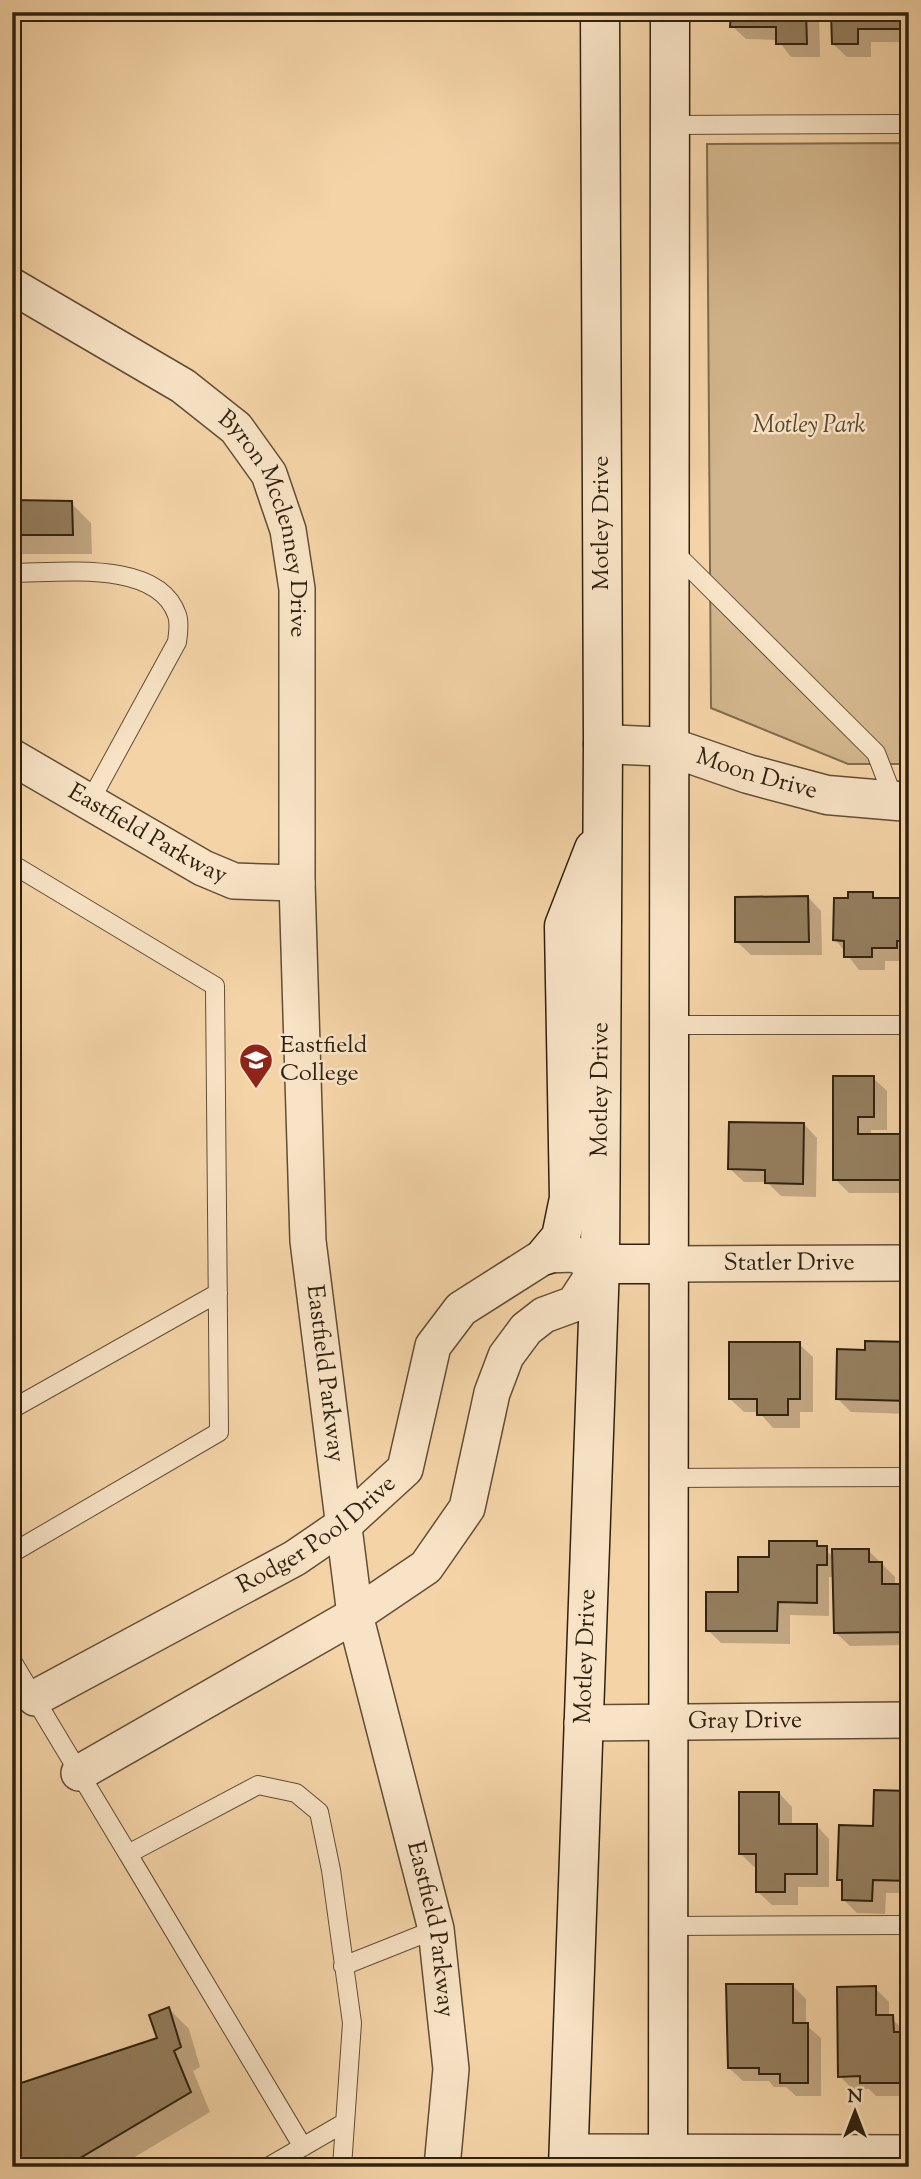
<svg xmlns="http://www.w3.org/2000/svg" width="921" height="2179" font-family="'Sorts Mill Goudy',serif">
<style>
.green{fill:#d3b68d;stroke:#816c4e;stroke-width:2}
.shadow{fill:#0003}
.building{fill:#957f5f;stroke:#2f2210;stroke-width:2}
.lines{fill:none;stroke-linecap:round;stroke-linejoin:round}
.service-casing{stroke:#604e36;stroke-width:20}
.minor-casing{stroke:#604e36;stroke-width:38}
.tertiary-casing{stroke:#604e36;stroke-width:41}
.secondary-casing{stroke:#2f2210;stroke-width:41}
.service{stroke:#f8e3c6;stroke-width:18}
.minor{stroke:#f8e3c6;stroke-width:35}
.tertiary{stroke:#f8e3c6;stroke-width:38}
.secondary{stroke:#f8e3c6;stroke-width:38}
.labels{text-anchor:middle;dominant-baseline:central;stroke-width:5;stroke-linejoin:round;paint-order:stroke}
.park-label{font-size:24px;font-style:italic;fill:#58472f;stroke:#f8e3c6}
.street-label{font-size:24px;fill:#2f2210;stroke:#f8e3c6}
.poi-label{font-size:24px;fill:#2f2210;stroke:#f8e3c6;text-anchor:start}
</style>
<rect width="100%" height="100%" fill="#f4d4a7"/>
<filter id="stains"><feTurbulence type="fractalNoise" baseFrequency=".00286" numOctaves="4"/><feColorMatrix values="0 0 0 0 .2 0 0 0 0 .09 0 0 0 0 .02 0 0 0 .5 -.17"/></filter>
<radialGradient id="worn" r=".72"><stop offset=".6" stop-color="#630" stop-opacity="0"/><stop offset="1" stop-color="#630" stop-opacity=".3"/></radialGradient>
<!-- green -->
<path class="green" d="M909 143V764H848L711 708 707 144Z"/>
<!-- shadow -->
<path class="shadow" d="M732 12H819L820 57H791L778 40 746 39 732 26Z
M833 12H909V42H871V57H847L833 44Z
M12 346 18 351 22 502 71 503 91 523 92 554H12Z
M872 894 878 900H906L909 903V961H885V970H859L835 939Z
M808 897 821 911 822 955H751L737 942Z
M835 1078H873L887 1091V1130H871V1136L909 1137V1193H849L835 1179Z
M804 1124 817 1138 816 1197 781 1196 767 1182H744L730 1169Z
M799 1344 813 1357V1412H800V1428H773L759 1412H744L730 1399Z
M909 1344V1414L851 1412 838 1399 866 1351Z
M816 1543 834 1557 868 1550 895 1577V1586H909V1645L850 1646 836 1633 835 1577H829V1616L790 1615V1644L721 1643 708 1630 771 1558Z
M779 1793 792 1807V1825H816L829 1839V1887H798V1905H772L758 1892V1867H754L740 1853Z
M909 1793V1893H886L885 1914 857 1913 844 1900V1884L839 1879 875 1828Z
M792 1985 806 1999V2025L821 2038V2096H796L786 2087H774L769 2081H743L729 2068Z
M875 1988 889 2002V2017L909 2034V2096H876L869 2089 853 2090 840 2076Z
M169 2009 189 2029 200 2067 193 2071 210 2112 118 2167H12L160 2039Z"/>
<!-- building -->
<path class="building" d="M731 12H806L807 44H776V27H730Z
M831 12H907V29H858V44H832Z
M12 500 72 501 73 535H12Z
M848 892H873V898H907L906 941H897V948H872V957H844V941L833 940 834 898H848Z
M808 896 809 942H735V897Z
M833 1076H874V1117H858V1134H909V1180H833Z
M729 1122 804 1123 803 1184 765 1183V1170L728 1169Z
M865 1341 909 1342V1401L836 1399 837 1349 865 1350Z
M729 1342H800V1399H788V1415H757V1399H729Z
M769 1541H817V1546H827V1565H817V1603L778 1602 777 1631H706V1592H738V1557H769Z
M832 1549H869V1562H882V1584H909V1632L834 1633Z
M874 1790 909 1791V1881L873 1880 872 1901 842 1900V1880H837L839 1825 873 1826Z
M739 1792H779V1824H817V1874H785V1892H756V1854H739Z
M726 1984H793V2023H808V2083H780V2074H759V2068H728Z
M876 1986V2015H893L894 2032H909V2083H860V2076L838 2077 837 1987Z
M169 2007 181 2047 174 2051 191 2092 65 2167H12V2086L157 2038 149 2015Z"/>
<g class="lines">
<!-- service casing -->
<g class="service-casing">
<path id="service" d="M669 125 909 124
M673 551 876 753 895 802
M12 573C59 573 158 559 177 615 180 623 178 634 177 642L89 803
M12 864 215 986 219 1432 12 1553
M670 1025H909
M12 1409 218 1293
M670 1478 909 1477
M12 1661 128 1854
M669 1926 909 1925
M343 1966 436 1929
M303 2147 128 1854 258 1785 296 1793 319 1812 331 1870 352 2023 342 2167
M268 2167 344 2123"/>
</g>
<!-- minor casing -->
<g class="minor-casing">
<g id="minor">
<path id="s1" d="M12 286 183 386 236 428 269 474 288 530 297 589V883L308 1241 355 1615 436 1929 451 2069 442 2167"/>
<path id="s2" d="M12 757 203 868 234 881 297 883"/>
<path id="s3" d="M670 1264 909 1263"/>
<path id="s4" d="M35 1698 295 1558 346 1523 405 1469 433 1346 461 1309 546 1255 573 1254 600 1264 574 1304 544 1315 526 1329 506 1356 492 1393 467 1508 426 1567 355 1615 79 1773"/>
<path id="s5" d="M582 1723 909 1720"/>
<path d="M568 2152 909 2153"/>
</g>
</g>
<!-- tertiary casing -->
<g class="tertiary-casing">
<g id="tertiary">
<path id="s6" d="M603 744 670 747 748 774 827 795 909 802"/>
</g>
</g>
<!-- secondary casing -->
<g class="secondary-casing">
<g id="secondary">
<path d="M546 1255 561 1237 569 1198 564 926 594 849"/>
<path d="M600 1264H670"/>
<path id="s7" d="M568 2167 600 1264 603 744 600 12"/>
<path d="M668 2167 670 12"/>
</g>
</g>
<!-- service -->
<use href="#service" class="service"/>
<!-- minor -->
<use href="#minor" class="minor"/>
<!-- tertiary -->
<use href="#tertiary" class="tertiary"/>
<!-- secondary -->
<use href="#secondary" class="secondary"/>
</g>
<!-- icons -->
<defs>
<g id="university-pin" transform="scale(1.75)"><path d="M0 17L-7.5 6A9.5 9.5 0 1 1 7.5 6Z" fill="#8f2418" stroke="#f8e3c6"/><path d="M0-5L7-2L0 1L-7-2ZM-4 1L0 2.5L4 1V4Q0 6-4 4Z" fill="#fff"/></g>
</defs>
<g fill-rule="evenodd">
<use href="#university-pin" x="256" y="1060"/>
</g>
<g class="labels">
<!-- park labels -->
<g class="park-label">
<text x="809" y="426">Motley Park</text>
</g>
<!-- street labels -->
<g class="street-label">
<text transform="translate(602 523) rotate(-90)">Motley Drive</text>
<text stroke="none"><textPath href="#s1" startOffset="368">Byron Mcclenney Drive</textPath></text>
<text stroke="none"><textPath href="#s6" startOffset="158">Moon Drive</textPath></text>
<text stroke="none"><textPath href="#s2" startOffset="156">Eastfield Parkway</textPath></text>
<text stroke="none"><textPath href="#s7" startOffset="1078">Motley Drive</textPath></text>
<text stroke="none"><textPath href="#s3" startOffset="119">Statler Drive</textPath></text>
<text stroke="none"><textPath href="#s1" startOffset="1227">Eastfield Parkway</textPath></text>
<text stroke="none"><textPath href="#s4" startOffset="326">Rodger Pool Drive</textPath></text>
<text stroke="none"><textPath href="#s7" startOffset="511">Motley Drive</textPath></text>
<text stroke="none"><textPath href="#s5" startOffset="163">Gray Drive</textPath></text>
<text stroke="none"><textPath href="#s1" startOffset="1794">Eastfield Parkway</textPath></text>
</g>
<!-- poi labels -->
<g class="poi-label">
<text x="280" y="1046">Eastfield<tspan x="280" dy="28">College</tspan></text>
</g>
</g>
<!-- margin -->
<rect width="921" height="2179" fill="none" stroke="#f4d4a7" stroke-width="42"/>
<rect x="14" y="14" width="893" height="2151" fill="none" stroke="#2f2210" stroke-width="3.5"/>
<rect x="21" y="21" width="879" height="2137" fill="none" stroke="#2f2210" stroke-width="2"/>
<!-- north arrow -->
<g transform="translate(855 2112)" stroke="#f8e3c6" stroke-width="5" paint-order="stroke">
<path d="M0-5L12 26L0 18L-12 26Z" fill="#2f2210"/>
<text y="-10" font-size="19" font-weight="bold" text-anchor="middle" fill="#2f2210">N</text>
</g>
<rect width="100%" height="100%" filter="url(#stains)"/>
<rect width="100%" height="100%" fill="url(#worn)"/>
</svg>
